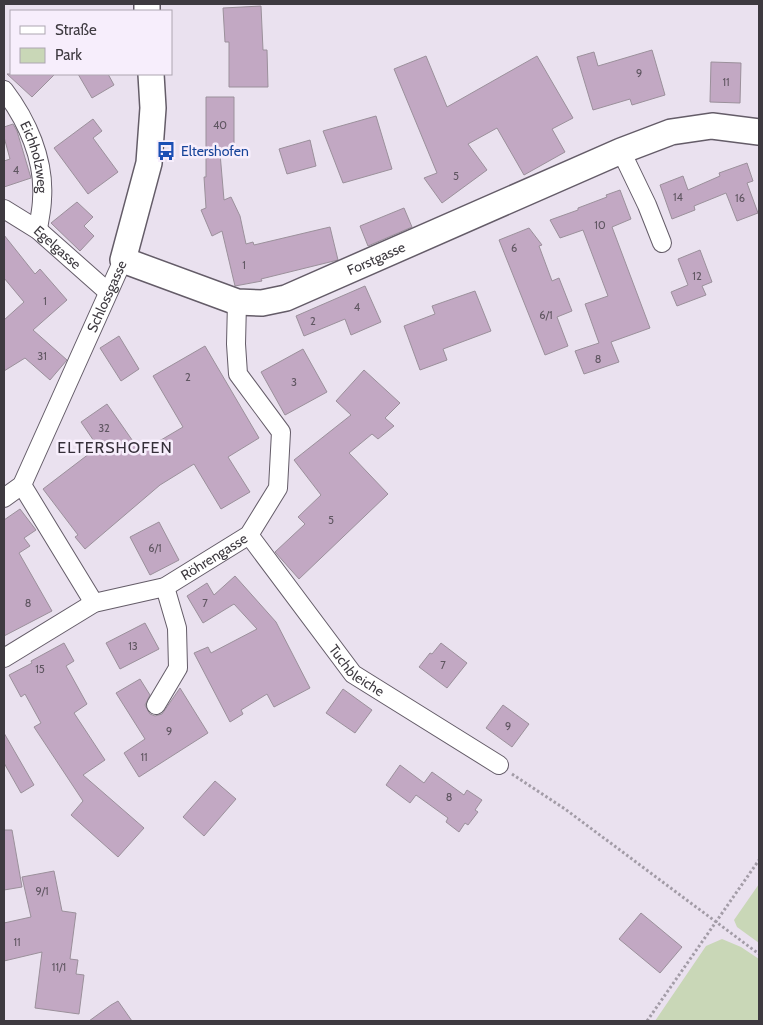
<svg xmlns="http://www.w3.org/2000/svg" width="763" height="1025" font-family="Cabin,sans-serif">
<style>
.green{fill:#c9d7b7}
.building{fill:#c2a8c3;stroke:#9b909b}
.lines{fill:none;stroke-linecap:round;stroke-linejoin:round}
.street-casing{stroke:#645c68;stroke-width:20}
.secondary-casing{stroke:#645c68;stroke-width:28}
.path{stroke:#a39ca7;stroke-width:3;stroke-dasharray:2.5 2.5;stroke-linecap:butt}
.street{stroke:#fff;stroke-width:18}
.secondary{stroke:#fff;stroke-width:25}
.labels{text-anchor:middle;dominant-baseline:central;stroke-width:5;stroke-linejoin:round;paint-order:stroke}
.number-label{font-size:11px;fill:#5f5661}
.transit-label{font-size:14px;fill:#164399;stroke:#f7eefc;text-anchor:start}
.street-label{font-size:14px;fill:#3e3a40;stroke:#f7eefc}
.quarter-label{font-size:16px;letter-spacing:1px;fill:#352f39;stroke:#f7eefc}
</style>
<rect width="100%" height="100%" fill="#eae1ef"/>
<!-- green -->
<path class="green" d="M759 884V943L737 927 734 920Z
M722 939 741 947 759 959V1021H655L706 946Z"/>
<!-- building -->
<path class="building" d="M261 6 263 50H267L268 87H229V42H225L223 8Z
M652 50 665 95 632 105 630 99 593 110 577 57 594 52 598 66Z
M426 56 447 107 537 56 573 118 552 129 565 152 524 175 497 128 468 144 487 170 442 203 424 178 437 173 394 69Z
M711 62 741 63 740 103 710 102Z
M7 74H55L32 97Z
M78 74H108L114 85 92 98Z
M206 97H234V153H220L224 200 231 197 240 216 246 244 253 242 254 245 330 227 338 260 261 279 262 281 235 286 222 231 212 236 201 210 206 208 204 177H206Z
M376 116 392 169 343 183 323 131Z
M93 119 102 131 93 138 118 172 88 194 54 148Z
M13 124 17 131 31 178 4 187V161L10 159 4 137V127Z
M310 140 316 166 287 174 279 149Z
M747 163 753 181 747 183 758 213 737 221 726 193 694 206 695 210 672 219 660 185 683 176 688 190 720 176 719 173Z
M620 190 631 219 612 227 650 328 611 342 619 362 584 374 575 351 599 343 585 304 608 296 583 230 560 238 550 220 578 210V208L607 197 606 195Z
M77 202 93 217 84 226 94 236 80 251 51 223Z
M404 208 412 227 368 246 360 226Z
M529 228 542 245 539 246 552 281 559 278 572 311 557 317 568 346 545 355 499 240Z
M4 235 35 274 40 269 67 300 33 330 67 360 50 380 25 358 4 371V320L24 302 4 278Z
M700 250 712 282 702 286 706 295 677 306 671 292 688 285 678 259Z
M365 286 381 322 351 335 345 319 304 336 296 316Z
M475 291 491 331 443 349 447 360 420 370 404 326 435 314 432 306Z
M119 336 139 369 121 381 100 348Z
M205 346 259 438 228 457 250 492 221 509 194 464 160 485 85 549 75 537 78 535 43 489 98 447 81 422 107 404 137 447 139 445 144 450 183 427 153 376Z
M303 349 327 392 285 415 261 372Z
M364 370 400 403 385 418 394 426 378 439 372 434 349 453 388 494 299 579 275 552 305 524 298 517 321 495 294 460 351 415 336 401Z
M20 509 36 530 24 538 30 546 19 553 52 611 4 636V520Z
M159 522 179 560 150 575 130 537Z
M235 576 276 622 310 688 274 707 267 694 241 710 243 714 230 722 194 653 208 647 211 653 257 629 234 604 203 623 187 596 207 583 214 595Z
M145 623 159 649 120 669 106 643Z
M64 643 74 661 66 666 87 704 74 713 105 760 83 775 144 828 118 857 71 815 83 801 34 727 41 723 25 694 21 697 9 675 32 663 31 661Z
M441 643 467 663 447 688 419 667 430 653 432 654Z
M140 679 150 695 145 705 150 714 155 716 162 714 180 688 208 733 139 777 124 753 145 739 116 693Z
M343 689 372 710 355 733 326 713Z
M503 705 529 724 512 747 486 728Z
M4 733 34 785 21 793 4 763Z
M400 765 424 783 432 772 464 795 467 790 482 800 475 810 478 812 468 825 465 823 459 832 446 822 448 818 416 795 410 803 386 785Z
M215 781 236 799 204 836 183 817Z
M4 830H12L22 887 4 890Z
M54 871 62 911 76 913 70 959 78 960 76 974 84 975 79 1014 35 1008 42 952 4 961V923L31 917 22 877Z
M641 913 682 947 660 973 619 939Z
M118 1001 132 1021H89L111 1005Z"/>
<g class="lines">
<!-- street casing -->
<g class="street-casing">
<g id="street">
<path id="s1" d="M4 90C27 120 45 160 42 199 42 209 39 220 38 230"/>
<path d="M621 151 647 205 662 243"/>
<path id="s2" d="M4 209 38 230 108 292"/>
<path d="M22 485 94 603"/>
<path id="s3" d="M4 498 22 485 123 260"/>
<path id="s4" d="M249 535 353 674 499 765"/>
<path id="s5" d="M4 658 94 603 165 587 249 535 278 488 281 432 238 374 236 344 237 302"/>
<path d="M156 705 178 668 177 628 165 587"/>
</g>
</g>
<!-- secondary casing -->
<g class="secondary-casing">
<g id="secondary">
<path d="M147 4V11"/>
<path id="s6" d="M151 74 153 108 149 163 123 260 237 302 262 303 286 298 621 151 671 132 712 126 759 132"/>
</g>
</g>
<!-- path -->
<path class="path" d="M512 774 565 809 759 954
M647 1021 759 860"/>
<!-- street -->
<use href="#street" class="street"/>
<!-- secondary -->
<use href="#secondary" class="secondary"/>
</g>
<!-- icons -->
<defs>
<g id="bus-bare" transform="scale(1.5)"><path d="M-5-6H5V4H4V6H2V4H-2V6H-4V4H-5ZM-3.5-4V0h7V-4ZM-3.5 1.2v1.5H-2V1.2ZM2 1.2v1.5H3.5V1.2Z" fill="#1a4fb4" stroke="#f7eefc" stroke-width="2.5" paint-order="stroke"/></g>
</defs>
<g fill-rule="evenodd">
<use href="#bus-bare" x="166" y="151"/>
</g>
<g class="labels">
<!-- number labels -->
<g class="number-label">
<text x="639" y="73">9</text>
<text x="726" y="82">11</text>
<text x="220" y="125">40</text>
<text x="16" y="170">4</text>
<text x="456" y="176">5</text>
<text x="678" y="197">14</text>
<text x="740" y="198">16</text>
<text x="600" y="225">10</text>
<text x="514" y="248">6</text>
<text x="244" y="265">1</text>
<text x="697" y="276">12</text>
<text x="45" y="301">1</text>
<text x="357" y="307">4</text>
<text x="546" y="315">6/1</text>
<text x="313" y="321">2</text>
<text x="42" y="356">31</text>
<text x="598" y="359">8</text>
<text x="188" y="377">2</text>
<text x="294" y="382">3</text>
<text x="104" y="428">32</text>
<text x="331" y="520">5</text>
<text x="155" y="548">6/1</text>
<text x="28" y="603">8</text>
<text x="205" y="603">7</text>
<text x="133" y="646">13</text>
<text x="443" y="665">7</text>
<text x="40" y="669">15</text>
<text x="508" y="726">9</text>
<text x="169" y="731">9</text>
<text x="144" y="757">11</text>
<text x="449" y="797">8</text>
<text x="42" y="891">9/1</text>
<text x="17" y="942">11</text>
<text x="59" y="967">11/1</text>
</g>
<!-- transit labels -->
<g class="transit-label">
<text x="181" y="151">Eltershofen</text>
</g>
<!-- street labels -->
<g class="street-label">
<text stroke="none"><textPath href="#s1" startOffset="75">Eichholzweg</textPath></text>
<text stroke="none"><textPath href="#s2" startOffset="66">Egelgasse</textPath></text>
<text stroke="none"><textPath href="#s6" startOffset="459">Forstgasse</textPath></text>
<text stroke="none"><textPath href="#s3" startOffset="229">Schlossgasse</textPath></text>
<text stroke="none"><textPath href="#s5" startOffset="236">Röhrengasse</textPath></text>
<text stroke="none"><textPath href="#s4" startOffset="174">Tuchbleiche</textPath></text>
</g>
<!-- quarter labels -->
<g class="quarter-label">
<text x="115" y="447">ELTERSHOFEN</text>
</g>
</g>
<!-- border -->
<rect width="763" height="1025" fill="none" stroke="#3e3a40" stroke-width="10"/>
<!-- legend -->
<rect x="10" y="10" width="162" height="65" fill="#f7eefc" stroke="#ada6b1"/>
<rect x="20" y="26" width="25" height="8" fill="#ffffff" stroke="#ada6b1"/>
<text x="55" y="35" font-size="15" fill="#3e3a40">Straße</text>
<rect x="20" y="48" width="25" height="15" fill="#c9d7b7" stroke="#ada6b1"/>
<text x="55" y="60" font-size="15" fill="#3e3a40">Park</text>
</svg>
